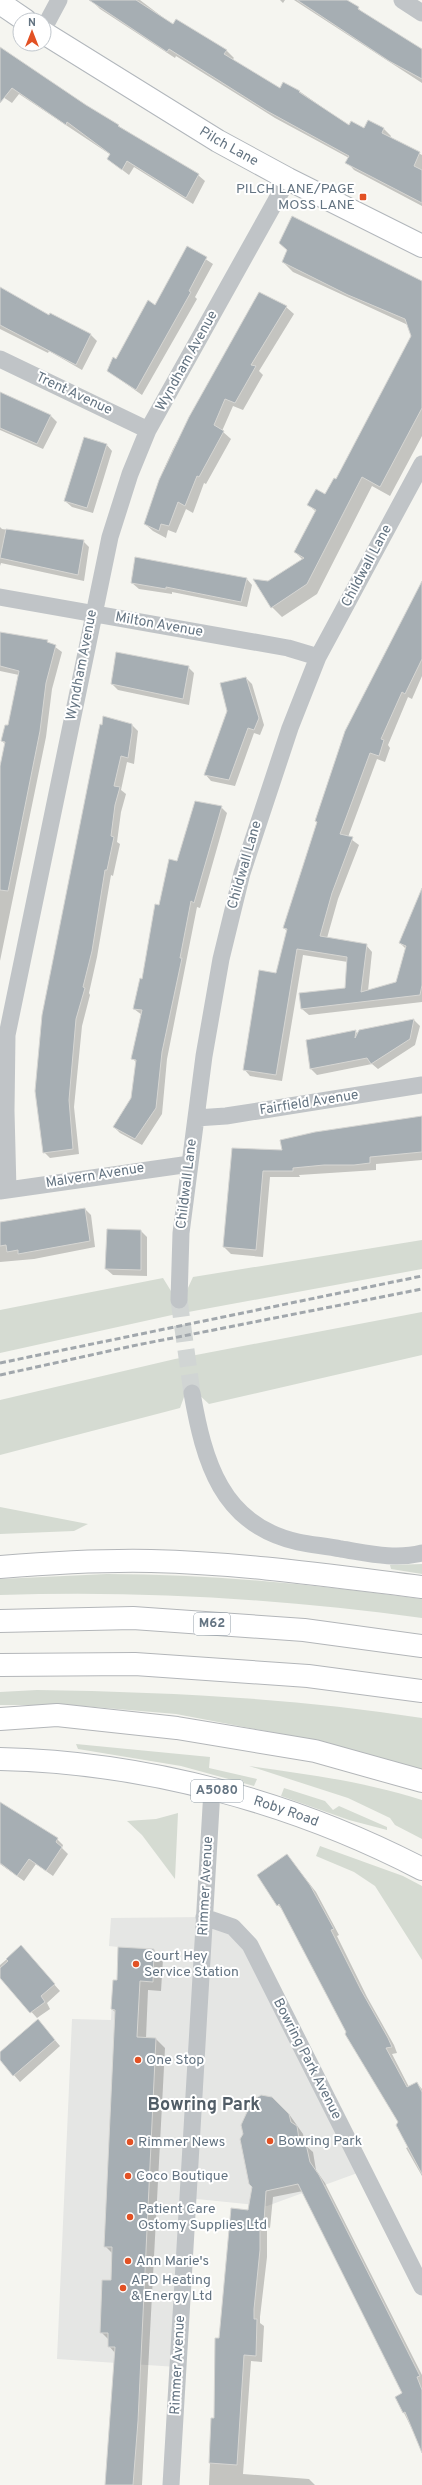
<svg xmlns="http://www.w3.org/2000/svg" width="422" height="2485" font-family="Overpass,sans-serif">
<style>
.built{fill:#e5e6e4}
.green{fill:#d5dbd2}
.shadow{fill:#0003}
.building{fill:#a6aeb3;stroke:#d6d6d3}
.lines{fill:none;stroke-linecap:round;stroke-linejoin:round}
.street-tunnel{stroke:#d1d5d4;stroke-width:17;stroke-dasharray:17 8;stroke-linecap:butt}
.secondary-casing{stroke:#b2b7bc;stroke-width:24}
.primary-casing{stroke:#b3b7bb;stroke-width:24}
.highway-casing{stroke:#b3b6b9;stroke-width:24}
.street{stroke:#c0c4c7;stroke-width:17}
.secondary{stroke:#fff;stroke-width:22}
.primary{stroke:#fff;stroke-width:22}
.highway{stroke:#fff;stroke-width:22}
.rail{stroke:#a1a7ac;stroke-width:3;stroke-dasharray:6 3;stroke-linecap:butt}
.poi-dot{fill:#e25124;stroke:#fff;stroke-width:1.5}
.labels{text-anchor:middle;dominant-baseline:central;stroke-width:4;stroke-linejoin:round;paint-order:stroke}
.shield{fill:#fff;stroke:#929ea8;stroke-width:1}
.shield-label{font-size:13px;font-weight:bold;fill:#647482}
.street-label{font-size:14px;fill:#647482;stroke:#fff}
.poi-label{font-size:14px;fill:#647482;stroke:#fff;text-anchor:start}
.district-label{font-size:18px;font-weight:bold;fill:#515d67;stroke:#fff}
</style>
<rect width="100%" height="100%" fill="#f5f5f0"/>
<!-- built -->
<path class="built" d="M204 1917 233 1927 363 2171 267 2206 187 2198 177 2367 57 2359 72 2019 111 2020 113 1980H117L118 1947 109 1946 111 1918Z"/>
<!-- green -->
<path class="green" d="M422 1240V1269L172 1315 0 1353V1310L163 1278 171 1291 187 1290 193 1277Z
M422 1312V1355L209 1404 197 1393 184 1397 180 1408 0 1455V1400L175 1359Z
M0 1507 88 1524 74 1531 0 1534Z
M422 1564V1574L391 1569 390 1565Z
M107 1574C212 1574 318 1585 422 1599V1618C283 1599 141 1590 0 1595V1579Z
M37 1690C166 1692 294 1698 422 1718V1769L281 1734 176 1714 70 1705H0V1692Z
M76 1744 210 1757 209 1768 257 1779 254 1786 181 1766 78 1749Z
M249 1766C306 1774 366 1782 422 1800V1839L395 1825 390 1818 348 1798Z
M284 1788 325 1801 333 1810 339 1806 387 1827V1830L349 1820 281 1796Z
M178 1813 175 1879 142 1835 127 1821 156 1819Z
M320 1846 403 1876 422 1886V1960L375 1886 354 1872 316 1856Z"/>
<!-- shadow -->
<path class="shadow" d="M94 0H140L173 25 226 50 234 58 232 60 280 89 299 91 349 126 364 129 383 128 391 136 390 138 422 155V206L354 170 347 162 349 158 275 118 176 56 175 58 100 9 93 2Z
M280 0H285L283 3Z
M294 0H345L358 8 364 14 422 50V83Z
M0 48 86 106 198 175 205 181 193 204 134 167 129 175 108 159 111 155 19 94 12 103 0 95Z
M187 247 213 264 195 297 197 299 142 395 108 371 155 306Z
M283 262 422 282V436L390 496 372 486 317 594 282 617 272 607 303 560 295 552 316 512 309 505 325 495 336 480 412 336 408 325 293 272Z
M0 288 49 316 50 314 91 335 97 341 82 370 49 351 48 353 0 329Z
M260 293 286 307 294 314 259 371 263 375 243 410 233 406 222 431 231 439 206 484 204 483 193 513 186 509 176 533 168 530 166 538 153 531 145 524 159 480 173 449Z
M0 392 51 416 57 422 43 449 0 430Z
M106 444 112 451 93 513 72 507 65 501Z
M0 527 2 529 83 541 89 547 84 581 1 563 0 566Z
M246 578 252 585 247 607 172 592V594L139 589 132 583Z
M422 584V676L412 699 408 697 388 745 390 748 385 762 377 759 348 837 359 845 338 899 327 938 366 945 372 952 368 991 397 983 406 949 400 943 422 891V1002L309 1015 302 1009 300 994 346 988 348 962 303 955 282 1081 250 1076 244 1069 276 974 287 931 284 928Z
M0 633 47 641 62 652 52 689 46 737 0 961V773L5 744 2 741 8 726 19 675 0 671Z
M188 667 194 673 189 705 118 690 112 684Z
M246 678 252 684 264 725 260 735 254 733 235 786 211 781 205 774Z
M132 725 138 731 134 764 127 762 121 790 126 794 121 812 117 842 120 844 113 876 111 875 97 957 89 993 90 995 82 1026 74 1107 79 1154 50 1158 44 1152 100 726Z
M221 807 227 813 200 908 197 907 167 1059 162 1114 142 1145 120 1133 114 1127 132 1098 136 1062 133 1059 142 1015 134 1009 141 979 143 980 159 906 177 862Z
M414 1020 420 1026 415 1045 378 1069 372 1064 317 1075 311 1069 356 1032 358 1034 360 1031Z
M422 1117V1160L376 1164V1170L299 1175 300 1177H270L263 1257 231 1254 224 1247 233 1149 283 1151Z
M85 1209 91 1215 95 1247 34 1259 0 1262V1223Z
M141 1231 147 1237V1276L113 1275 106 1269Z
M0 1805 57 1839 63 1845 62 1848 68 1854 53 1876 36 1864 24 1881 0 1864Z
M287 1855 316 1892 339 1935 337 1936 367 1997 394 2045 397 2053 392 2054 409 2087 417 2083 422 2089V2176L406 2148 408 2147 400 2122 347 2032 284 1911 278 1905Z
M21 1947 60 1991 47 2003 50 2009 37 2018 0 1977V1965Z
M154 1950 163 1959 161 1991 148 1990 146 2038 156 2039 165 2048 142 2485H107L115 2353 109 2346V2340L101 2332 112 2282 113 2254 105 2246 116 2013 112 2009 118 1981Z
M38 2020 60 2046 20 2082 0 2059V2053Z
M289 2114 303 2134 305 2145 313 2152 316 2170 325 2183 422 2375V2449L396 2397 403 2393 303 2191 273 2197 270 2228 267 2227V2257L260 2317V2323L264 2326 262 2362 251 2361 243 2474 309 2479 315 2485H209L212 2419H215L220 2339 249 2211Z"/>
<!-- building -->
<path class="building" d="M89 0H136L173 24 176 19 227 50 224 54 280 88 283 82 300 91 299 92 349 125 351 121 364 128 368 120 384 128 382 133 420 152 414 166 422 170V203L345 163 349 156 267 111 169 49 167 52Z
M297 0H347L359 7 358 9 422 49V79L389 61Z
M0 47 86 105 119 125 118 126 199 174 186 198 127 161 122 170 107 159 110 154 67 122 66 125 12 88 0 103Z
M292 216 422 281V408L380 487 362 477 307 584 271 608 253 579 268 581 304 558 294 552 316 510 307 505 316 489 325 494 334 478 336 479 411 336 405 319 348 295 282 262 287 250 279 243Z
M187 246 207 257 189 291 191 292 136 390 107 371 113 357 116 359 148 300 155 305Z
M0 287 49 315 50 313 91 334 76 365 0 325Z
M259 292 287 306 251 365 256 366 235 403 225 399 214 425 224 431 199 477 197 476 185 506 178 502 169 526 161 524 159 531 144 524 159 480 189 417Z
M0 392 51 415 37 444 0 428Z
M84 437 107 444 87 508 64 501Z
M6 529 84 540 78 575 0 558Z
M135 557 247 578 241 602 166 587V589L131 583Z
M422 581V659L405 694 402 692 381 739 384 740 379 756 370 753 356 791 340 834 353 837 332 893 320 936 367 944 361 992 396 982 406 946 399 943 422 888V985L420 995 301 1009 299 993 345 988 347 957 297 949 276 1075 243 1070 259 970 276 973 287 929 283 928 317 822 315 821 345 731Z
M0 632 48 640 47 642 56 645 46 683 40 731 8 891 0 890V766L5 742 1 741 5 725H8L19 671 0 666Z
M116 652 189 666 183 699 111 684Z
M246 677 259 718 254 730 248 728 229 780 204 775 227 711 220 683Z
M103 716 132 724V732L128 758 121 756 114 786 120 787 115 805 111 836 114 837 107 870H105L92 951 83 987 85 988 76 1019 69 1100 73 1149 43 1153 35 1091 42 1015 100 724 102 725Z
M195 801 222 806 194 903 191 901 180 958H182L162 1052 156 1108 135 1139 113 1127 131 1098 136 1060 131 1059 142 1010 133 1009 140 978 142 979 155 904 159 905 169 859 177 861Z
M414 1019 410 1039 371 1064 367 1058 310 1069 306 1040 356 1030 355 1038 359 1030Z
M422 1116V1152L370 1157V1163L354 1165H324L293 1168V1171H263L256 1250 223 1247 232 1148 282 1150 280 1140 315 1132Z
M85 1208 90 1241 18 1254V1250L7 1252 6 1245 0 1246V1222Z
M107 1229 141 1230V1270L105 1269Z
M0 1802 58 1838 56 1842 62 1847 46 1871 29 1859 17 1876 0 1863Z
M287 1854 310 1885 334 1929 331 1930 361 1990 388 2038 392 2047 386 2048 407 2087 417 2082 422 2092V2174L396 2125 398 2122 345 2034 346 2032 279 1904 277 1906 257 1875Z
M21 1945 55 1984 41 1996 45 2002 30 2013 0 1978V1968L8 1961 6 1959Z
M118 1947 154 1949 153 1982 140 1981 137 2037 156 2038 138 2421 133 2485H105L115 2347H108V2333H100L102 2280H111L112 2247H104L115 2010 111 2009 113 1980H117Z
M38 2019 55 2040 13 2076 0 2060V2052Z
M261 2095 272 2097 289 2114 291 2122 297 2126 300 2145 306 2144 310 2162 319 2175 420 2376 417 2377 422 2390V2453L405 2412 403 2413 395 2397 402 2393 298 2184 266 2191 264 2222 260 2221V2250L254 2309V2319H257L256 2356 244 2355 237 2465 209 2463 211 2418H214L215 2338H219L231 2208 248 2210 252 2187 249 2184 240 2139 243 2134 241 2125 252 2101Z"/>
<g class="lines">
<!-- street-tunnel -->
<path class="street-tunnel" d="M179 1300 192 1393"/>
<!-- secondary casing -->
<g class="secondary-casing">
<g id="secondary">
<path d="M0 3 25 20"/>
<path id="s1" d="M44 33 218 141 288 179 422 246"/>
</g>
</g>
<!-- primary casing -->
<g class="primary-casing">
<g id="primary">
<path id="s2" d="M0 1759C145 1762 293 1802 422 1869"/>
</g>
</g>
<!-- highway casing -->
<g class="highway-casing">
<path id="highway" d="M0 1567C50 1563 101 1560 151 1561 242 1563 332 1576 422 1587
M0 1621 133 1618 304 1630 422 1646
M0 1665 135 1664 308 1676 422 1691
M0 1719 57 1715 177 1728 315 1751 422 1781"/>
</g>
<!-- street -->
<path class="street" d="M402 0 422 13
M44 28 59 0
M0 359 148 430
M0 597 288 648 318 657
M196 1118 226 1116 422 1085
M8 1190 6 1111 7 1035 110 537 130 474 148 430 288 179
M0 1191 190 1164
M179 1300 181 1233 204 1056 221 959 242 873 290 728 318 657 422 464
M192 1393C204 1461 221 1525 298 1542 312 1545 327 1546 341 1549 367 1553 395 1560 422 1553
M204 1917 233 1927 250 1945 422 2287
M171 2485 212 1790"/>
<!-- secondary -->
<use href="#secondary" class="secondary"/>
<!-- primary -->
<use href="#primary" class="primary"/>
<!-- highway -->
<use href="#highway" class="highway"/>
<!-- rail -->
<path class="rail" d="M0 1363 422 1276
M0 1375 132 1346 422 1289"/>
</g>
<!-- markers -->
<g class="poi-dot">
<rect x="359" y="193" width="8" height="8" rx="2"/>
<circle cx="136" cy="1964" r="4"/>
<circle cx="138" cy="2060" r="4"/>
<circle cx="270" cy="2141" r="4"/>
<circle cx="130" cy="2142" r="4"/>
<circle cx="128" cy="2176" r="4"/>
<circle cx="130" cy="2217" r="4"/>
<circle cx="128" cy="2261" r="4"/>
<circle cx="123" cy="2288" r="4"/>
</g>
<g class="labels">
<!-- shield labels -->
<g class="shield">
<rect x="194" y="1613" width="36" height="22" rx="3"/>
<rect x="191" y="1780" width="52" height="22" rx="3"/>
</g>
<g class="shield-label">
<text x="212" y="1624">M62</text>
<text x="217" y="1791">A5080</text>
</g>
<!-- street labels -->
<g class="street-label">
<text stroke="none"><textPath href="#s1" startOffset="217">Pilch Lane</textPath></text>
<text transform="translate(187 361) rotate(-61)">Wyndham Avenue</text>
<text transform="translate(74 394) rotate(25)">Trent Avenue</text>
<text transform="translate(367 566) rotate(-62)">Childwall Lane</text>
<text transform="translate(159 625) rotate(10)">Milton Avenue</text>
<text transform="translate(82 665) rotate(-79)">Wyndham Avenue</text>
<text transform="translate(245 865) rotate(-74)">Childwall Lane</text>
<text transform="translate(309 1103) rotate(-9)">Fairfield Avenue</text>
<text transform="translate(95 1176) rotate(-9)">Malvern Avenue</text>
<text transform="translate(187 1184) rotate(-83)">Childwall Lane</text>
<text stroke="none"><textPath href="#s2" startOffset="292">Roby Road</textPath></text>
<text transform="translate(206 1886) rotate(-87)">Rimmer Avenue</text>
<text transform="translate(307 2059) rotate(63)">Bowring Park Avenue</text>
<text transform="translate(178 2365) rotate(-87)">Rimmer Avenue</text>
</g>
<!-- poi labels -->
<g class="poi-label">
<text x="355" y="189" text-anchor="end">PILCH LANE/PAGE<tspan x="355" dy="16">MOSS LANE</tspan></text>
<text x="144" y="1956">Court Hey<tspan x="144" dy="16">Service Station</tspan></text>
<text x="146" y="2060">One Stop</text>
<text x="278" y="2141">Bowring Park</text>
<text x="138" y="2142">Rimmer News</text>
<text x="136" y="2176">Coco Boutique</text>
<text x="138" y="2209">Patient Care<tspan x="138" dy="16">Ostomy Supplies Ltd</tspan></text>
<text x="136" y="2261">Ann Marie's</text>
<text x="131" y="2280">APD Heating<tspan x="131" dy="16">&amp; Energy Ltd</tspan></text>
</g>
<!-- district labels -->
<g class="district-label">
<text x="204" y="2105">Bowring Park</text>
</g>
</g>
<!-- north arrow -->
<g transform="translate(32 32)"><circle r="19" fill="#ffffff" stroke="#c1c7cd"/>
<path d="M0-3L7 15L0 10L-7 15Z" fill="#e25124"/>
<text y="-6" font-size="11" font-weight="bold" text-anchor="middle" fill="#647482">N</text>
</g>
</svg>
